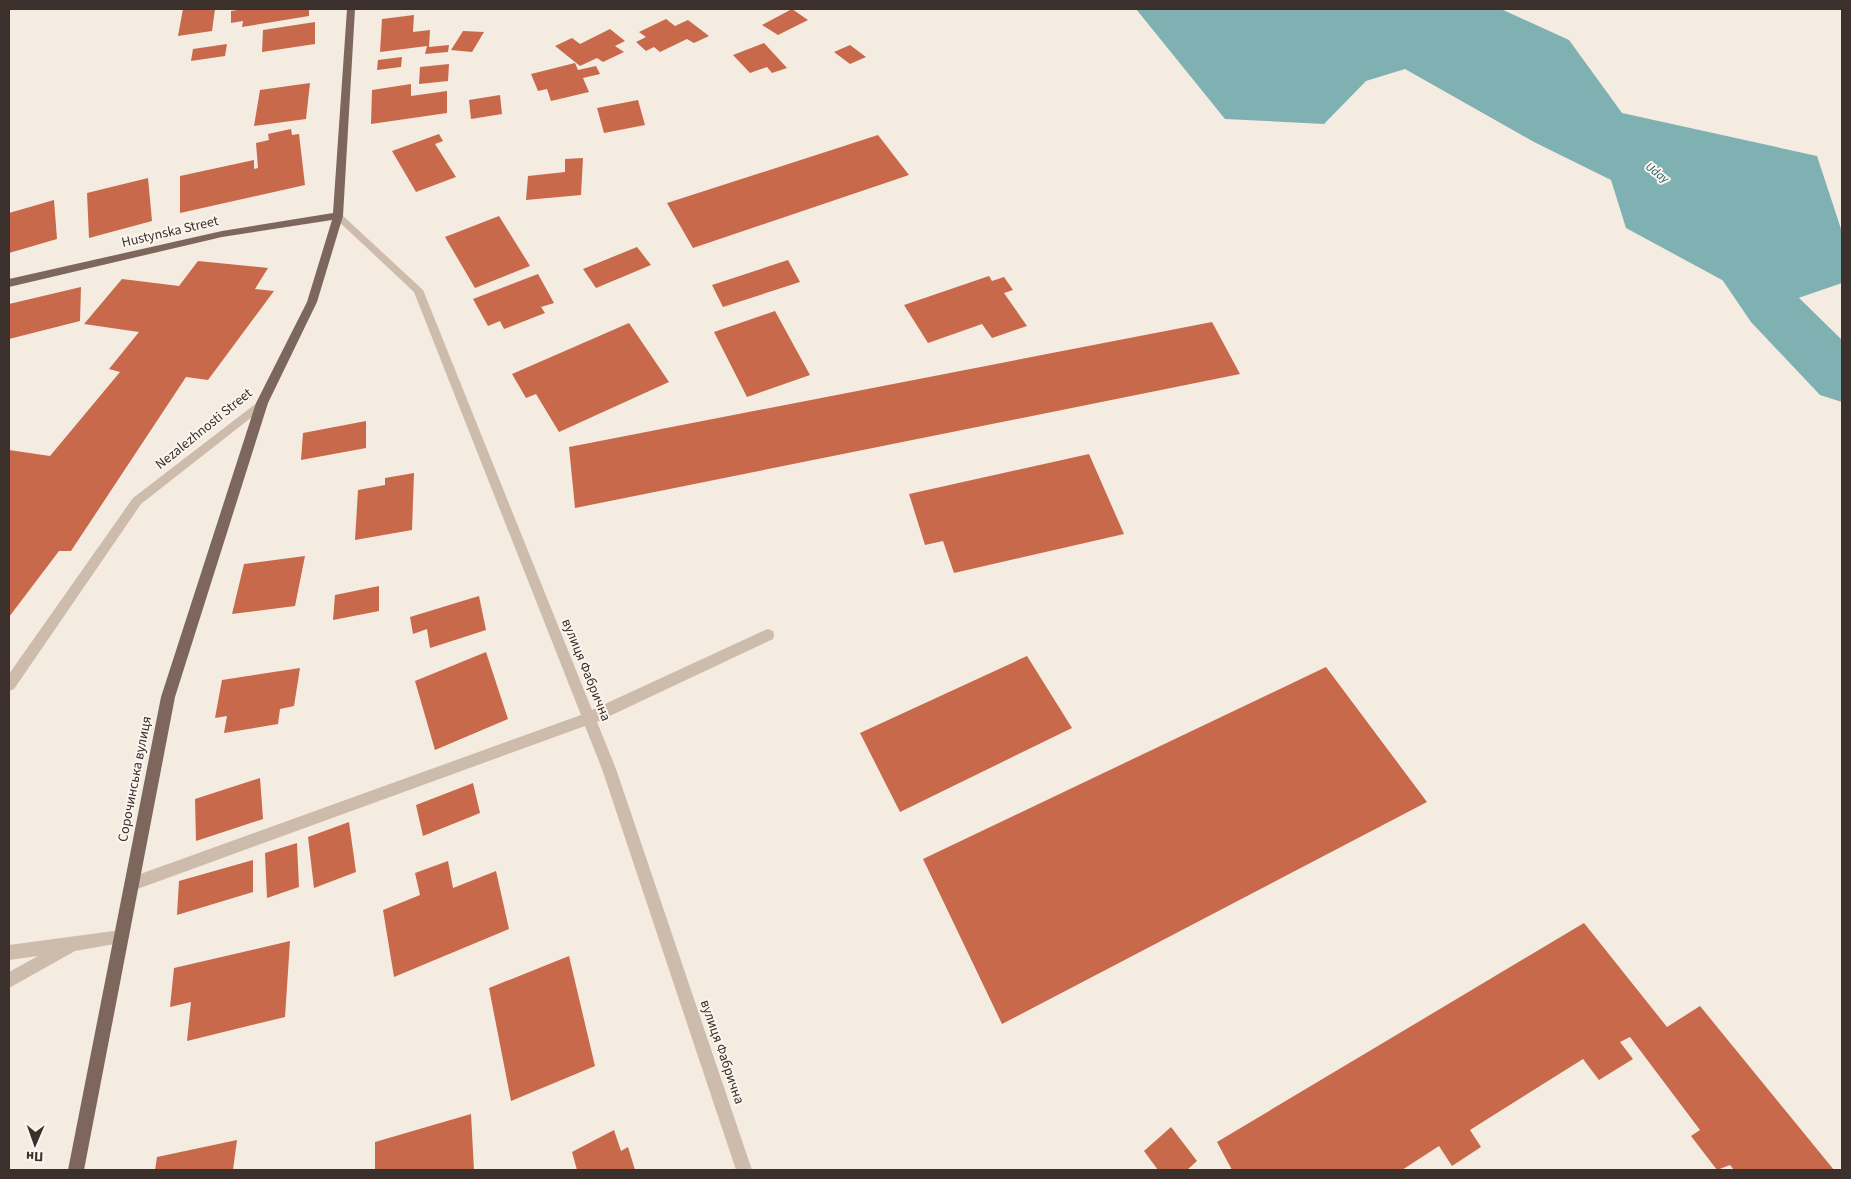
<svg xmlns="http://www.w3.org/2000/svg" width="1851" height="1179" font-family="'Source Sans 3',sans-serif">
<style>
.water{fill:#7fb0b2}
.lines{fill:none;stroke-linecap:round;stroke-linejoin:round}
.river{fill:#7fb0b2;fill-rule:evenodd}
.building{fill:#c8694b}
.minor{fill:#cdbbac;fill-rule:evenodd}
.major{fill:#7d675c;fill-rule:evenodd}
.labels{text-anchor:middle;dominant-baseline:central;stroke-width:4;stroke-linejoin:round;paint-order:stroke}
.far-water-label{font-size:12px;font-style:italic;fill:#1f5a5e;stroke:#fbf5ee}
.street-label{font-size:14px;fill:#3b302b;stroke:#fbf5ee}
</style>
<rect width="100%" height="100%" fill="#f4ebe1"/>
<!-- water -->
<path class="water" d="M1136 9H1501L1569 40 1622 113 1817 156 1842 232V283L1772 307 1626 228 1611 180 1534 142 1405 69 1366 81 1324 124 1225 119Z"/>
<g class="lines">
<!-- river -->
<path class="river" d="M1716 208 1736 213 1793 292 1842 340V402L1820 395 1751 322 1696 241 1688 227 1696 213Z"/>
</g>
<!-- building -->
<path class="building" d="M183 9H215L212 31 178 36Z
M244 9H309V16L242 27 243 21 231 23V11Z
M792 9 808 20 778 35 762 25Z
M414 15 413 32 430 30 429 47 449 45 448 52 425 54 427 46 380 52 382 19Z
M666 19 675 26 688 20 709 36 694 43 687 39 660 52 654 47 646 51 636 42 646 37 639 32Z
M315 22V44L262 52 263 30Z
M610 29 625 41 615 46 624 52 603 62 597 58 580 66 555 46 572 38 580 44Z
M463 31 484 32 472 52 451 50Z
M764 43 787 68 772 73 767 67 750 73 733 55Z
M227 44 225 56 191 61 193 49Z
M850 45 866 57 850 64 834 52Z
M402 57 401 67 377 70 378 60Z
M575 63 578 70 596 66 600 74 583 78 589 92 551 101 547 89 538 91 531 74Z
M449 64 448 81 419 84 420 67Z
M310 83 306 119 254 126 260 90Z
M411 84V96L447 91V113L371 124 372 90Z
M500 95 502 114 471 119 469 100Z
M638 100 645 125 604 133 597 108Z
M291 129 292 135 299 134 305 185 180 213V176L254 160V169L258 168 256 143 269 140 268 134Z
M439 134 443 141 435 144 456 177 416 192 392 151Z
M878 135 909 175 693 248 667 203Z
M583 158 581 195 526 200 528 176 565 172V159Z
M148 178 152 221 89 238 87 193Z
M54 200 57 239 9 253V213Z
M499 216 530 266 475 288 445 237Z
M637 247 651 265 596 288 583 269Z
M788 260 800 282 723 307 712 285Z
M198 261 268 268 255 289 274 291 208 380 186 377 71 551H59L9 617V450L50 456 120 372 109 369 139 332 84 324 122 279 179 286Z
M538 274 554 303 541 307 545 313 504 329 500 321 488 326 473 299Z
M989 276 992 281 1004 277 1013 290 1004 293 1027 326 992 338 982 324 928 343 904 305Z
M81 287 80 321 9 339V304Z
M775 311 810 375 747 397 714 332Z
M1212 322 1240 374 575 508 569 447Z
M629 323 669 382 559 432 536 394 526 398 512 374Z
M366 421V448L301 460 303 433Z
M1089 454 1124 534 954 573 943 541 925 545 909 494Z
M414 473 412 530 355 540 358 490 385 485V478Z
M305 556 295 606 232 614 244 564Z
M379 586V611L333 620 335 595Z
M479 596 486 630 430 648 427 629 413 634 410 617Z
M486 652 508 719 435 750 415 681Z
M1027 656 1072 728 900 812 860 733Z
M1326 667 1427 802 1002 1024 923 859Z
M300 668 294 706 280 709 278 724 224 733 227 716 215 718 222 680Z
M260 778 263 819 196 841 195 799Z
M473 783 480 813 423 836 416 805Z
M349 822 356 872 314 888 308 837Z
M297 843 299 887 267 898 265 853Z
M253 860V892L177 915 179 881Z
M448 861 453 888 496 871 509 929 394 977 383 910 420 895 415 873Z
M1584 923 1667 1027 1700 1006 1834 1170H1734L1730 1165 1717 1170 1691 1136 1700 1130 1630 1037 1620 1042 1633 1059 1599 1080 1583 1059 1470 1130 1481 1147 1452 1166 1439 1146 1402 1170H1232L1217 1142Z
M290 941 285 1017 187 1041 191 1002 170 1007 174 968Z
M569 956 595 1066 511 1101 489 988Z
M471 1114 474 1170H375V1142Z
M1171 1127 1197 1161 1187 1170H1158L1144 1151Z
M614 1130 621 1151 628 1147 635 1170H577L572 1152Z
M237 1140 233 1170H155L157 1157Z"/>
<g class="lines">
<!-- minor -->
<path class="minor" d="M338 213 341 214 423 290 592 710 763 631 768 629 773 631 774 635 773 639 597 722 616 769 752 1170H736L602 769 585 726 132 891 127 889 125 884 127 879 132 877 581 715 414 292 335 218 333 216Z
M262 399 266 400 268 403 266 406 141 504 14 689 9 691V674L133 498Z
M121 930 126 932 128 937 126 942 75 951 9 988V972L38 956 9 960V945Z"/>
<!-- major -->
<path class="major" d="M347 9H355L343 216 317 302 268 403 175 697 84 1170H68L161 697 256 403 307 302 332 220 222 237 9 287V279L222 231 333 213Z"/>
</g>
<g class="labels">
<!-- far-water labels -->
<g class="far-water-label">
<text transform="translate(1657 173) rotate(37)">Uday</text>
</g>
<!-- street labels -->
<g class="street-label">
<text transform="translate(170 232) rotate(-13)">Hustynska Street</text>
<text transform="translate(204 429) rotate(-39)">Nezalezhnosti Street</text>
<text transform="translate(586 670) rotate(68)">вулиця Фабрична</text>
<text transform="translate(135 779) rotate(-79)">Сорочинська вулиця</text>
<text transform="translate(722 1052) rotate(71)">вулиця Фабрична</text>
</g>
</g>
<!-- border -->
<rect width="1851" height="1179" fill="none" stroke="#3b302b" stroke-width="20"/>
<!-- north arrow -->
<g transform="translate(35 1144) rotate(182)" stroke="#fbf5ee" stroke-width="4" paint-order="stroke">
<path d="M0-4L9 19L0 12L-9 19Z" fill="#3b302b"/>
<text y="-8" font-size="14" font-weight="bold" text-anchor="middle" fill="#3b302b">Пн</text>
</g>
</svg>
